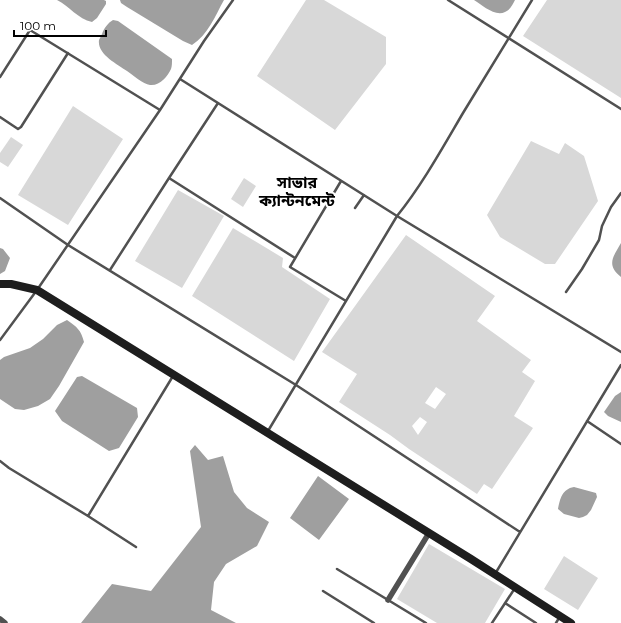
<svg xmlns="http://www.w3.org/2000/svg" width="621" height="623" font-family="Montserrat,'Noto Sans Bengali',sans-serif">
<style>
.green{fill:#d8d8d8;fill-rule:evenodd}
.water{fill:#9f9f9f}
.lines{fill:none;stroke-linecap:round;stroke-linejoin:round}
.lane{stroke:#515151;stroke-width:2.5}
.street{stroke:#515151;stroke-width:5.5}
.secondary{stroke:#1e1e1e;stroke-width:8}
.labels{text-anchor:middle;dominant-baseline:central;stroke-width:4;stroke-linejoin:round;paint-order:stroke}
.district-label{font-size:16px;font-weight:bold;fill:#000;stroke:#fff}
</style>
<rect width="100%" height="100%" fill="#fff"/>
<!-- green -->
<path class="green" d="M306 0H324L386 37V64L335 130 257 76Z
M547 0H621V98L523 36Z
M73 106 123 139 68 225 18 195Z
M11 137 23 145 8 167 0 162V153Z
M531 141 559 154 565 143 584 156 598 201 555 264H545L500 237 487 215Z
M244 178 256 186 243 207 231 199Z
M178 190 224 216 182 288 135 261Z
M233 228 283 258 282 267 330 299 294 361 192 296Z
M406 235 495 296 477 321 531 360 522 372 535 381 514 416 533 428 492 489 484 484 477 494 409 449 390 435 339 402 357 374 322 352ZM436 387 446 394 435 409 425 403ZM420 417 427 422 418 435 412 426Z
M429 544 505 589 485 623H437L397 599Z
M564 556 598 578 578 610 544 589Z"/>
<!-- water -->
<path class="water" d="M57 0H104L106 1V4L97 18 92 22C78 19 69 6 57 0Z
M120 0H224C215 16 208 35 192 45L183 41 127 7 121 3Z
M474 0H515C513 4 510 10 505 12 495 17 482 5 474 0Z
M113 20 118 21 172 59C172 63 172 66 171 69 168 76 160 86 150 85 143 84 133 75 127 71 117 64 97 54 99 40 100 38 101 36 102 34 104 28 108 23 113 20Z
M621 243V277C606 265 613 257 621 243Z
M0 248 3 249 10 258 5 271 0 274Z
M67 320C77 327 81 330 84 342L59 386 50 399 38 406 24 410 15 409 0 399V360L4 357 30 348 43 339 57 325Z
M82 376 137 408 138 417 119 448 109 451 62 421 55 411 77 377Z
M621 392V422L608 416 604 412 615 396Z
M195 445 208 460 223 456 234 492 247 508 269 522 257 546 226 564 214 582 211 610 236 623H81L112 584 151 591 201 527 190 451Z
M318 476 349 499 319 540 290 518Z
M574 487 596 493 597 497 591 510 587 515 583 517 579 518 564 514 558 509C560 499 562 489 574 487Z"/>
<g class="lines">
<!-- lane -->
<path class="lane" d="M448 0 621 109
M0 77 30 30 160 110
M180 79 397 216 621 352
M218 103 169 178 295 258
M0 117 18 129 21 127 68 53
M341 181 290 267 346 301
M0 198 68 245 296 385 520 532
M355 208 364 195
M110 270 169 178
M566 292 582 269 599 240 602 226 611 207 621 193
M0 340 37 290 160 110 204 41 233 0
M587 421 621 444
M268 431 397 216C422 185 443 147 463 113 486 75 509 37 532 0
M0 461 9 468 88 516 136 547
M88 516 173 376
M337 569 426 623
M495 574 621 365
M323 591 374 623
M505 603 536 623
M492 623 515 588
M556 623 559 618"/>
<!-- street -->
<path class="street" d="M388 600 429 533
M0 619 5 623"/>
<!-- secondary -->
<path class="secondary" d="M0 284H11L37 290 471 559 571 623"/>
</g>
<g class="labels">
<!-- district labels -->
<g class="district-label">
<text x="297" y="182">সাভার<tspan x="297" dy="18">ক্যান্টনমেন্ট</tspan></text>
</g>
</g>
<!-- scale -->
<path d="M14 30v6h92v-6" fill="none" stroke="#000000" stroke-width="2"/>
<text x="20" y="30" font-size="12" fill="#000000" stroke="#ffffff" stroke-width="3" paint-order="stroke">100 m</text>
</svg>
